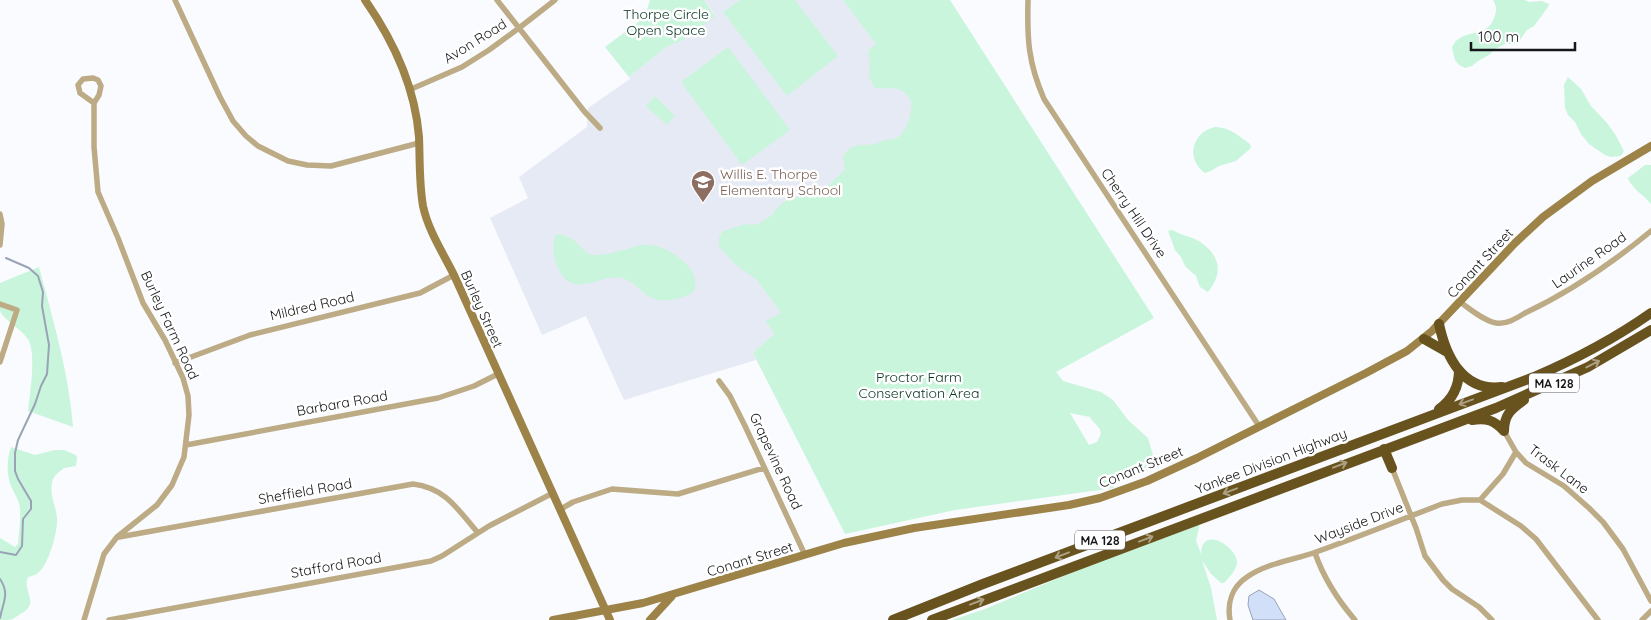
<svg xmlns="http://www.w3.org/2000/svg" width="1651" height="620" font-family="Quicksand,sans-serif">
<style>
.built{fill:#e6eaf4}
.green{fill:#c8f5dc;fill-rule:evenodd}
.water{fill:#d2dff9;stroke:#9aa3b6}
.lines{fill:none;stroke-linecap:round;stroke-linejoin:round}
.stream{stroke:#9aa3b6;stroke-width:2}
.minor{stroke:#bcab84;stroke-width:5.5}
.secondary{stroke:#9d8347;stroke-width:8}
.motorway{stroke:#68521e;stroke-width:10}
.oneway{stroke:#aca083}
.labels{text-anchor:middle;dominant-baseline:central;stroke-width:5;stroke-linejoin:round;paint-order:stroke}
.shield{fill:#fff;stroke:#5c5d5f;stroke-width:1}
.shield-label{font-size:12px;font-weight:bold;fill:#16171a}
.park-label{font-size:14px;fill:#063220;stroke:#fff}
.street-label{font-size:14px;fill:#16171a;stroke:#fff}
.education-label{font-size:14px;fill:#785e54;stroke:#fff;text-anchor:start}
</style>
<rect width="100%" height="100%" fill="#f9fbff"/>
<!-- built -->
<path class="built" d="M704 0H843L918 99 904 171 844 278 767 322 774 334 753 353 756 360 624 400 586 316 542 335 490 218 528 198 519 177 587 127 588 108 630 79 629 77 668 45 715 15Z"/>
<!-- green -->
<path class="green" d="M650 0H704L715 16 683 40 666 47 629 77 605 47 645 17Z
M740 0H795L838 56 787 96 723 12Z
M843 0H950L1154 318 1056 372 1063 381 1101 392 1113 400 1128 420 1148 438 1155 462 1145 473 1111 483 1114 488 955 510 845 534 753 353 774 334 766 321 781 313 757 280 736 265 719 247V237L723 231 746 224 752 225 758 224 771 216 778 207 787 200 823 191 845 169 843 157C849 143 861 146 874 144 878 144 881 141 885 140 897 139 900 138 906 127 910 119 912 109 911 100 899 83 892 90 875 88L869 77 870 64 868 52 870 49 876 44ZM1070 413 1090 417C1093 424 1100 425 1101 434L1097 442 1089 445Z
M1493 0H1525L1529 2 1542 1 1549 4 1548 7 1534 26 1527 30 1520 40 1513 44H1505L1495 49 1489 55 1478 61 1472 66 1465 68 1459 65 1455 60 1452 48C1452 47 1455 41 1456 41 1469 29 1489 38 1495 15 1497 9 1496 5 1493 0Z
M728 47 790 130 742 165 681 82Z
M1568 77 1581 89 1591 106 1607 123 1615 134 1624 151 1621 156 1611 157 1605 155 1589 144 1581 134 1575 122 1568 115 1565 108 1564 85Z
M655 96 675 116 667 125 646 106Z
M1215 127C1229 127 1239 136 1250 144L1251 148 1236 161 1219 166 1211 171 1205 173C1185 159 1192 132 1215 127Z
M1645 165H1651V204C1644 195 1631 188 1628 178Z
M1173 230C1180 235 1188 236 1195 239 1219 252 1225 271 1208 292L1200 287 1196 276 1185 266 1181 257 1175 250 1168 231Z
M558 234C579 237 581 253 593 255 605 256 613 252 623 250 629 249 635 246 641 245 659 243 677 254 688 266 695 274 697 281 694 291 683 299 663 304 650 297 641 292 635 283 625 279 601 271 575 301 559 270 553 259 552 248 555 236Z
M39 267C53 320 69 373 73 427L28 411C30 393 36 356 29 341 23 329 2 320 0 310 0 302 0 291 0 283Z
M11 447 35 455 55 450H64L76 455 77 458 76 466 64 468C60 471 55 475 53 479 48 493 56 505 57 518 58 531 49 563 39 572 36 575 32 576 28 577 22 592 40 602 22 613 11 620 14 620 0 620V538L15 547 18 544C19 533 21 520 20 508 19 500 14 493 11 486 6 473 7 459 11 447Z
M1200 523 1196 540 1201 554C1202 523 1239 549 1237 563 1236 570 1229 578 1224 583H1221L1211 574 1202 560 1211 588 1217 620H952L985 609 1085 567Z"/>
<!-- water -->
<path class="water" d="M1259 590 1274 599 1286 620H1253L1248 605 1249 596Z"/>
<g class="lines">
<!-- stream -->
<path class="stream" d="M0 552 16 555 22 546 23 519 31 509V501L18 479 15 471V453L18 440 35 404 41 386 47 374 49 345 42 306 43 292 38 276 29 268 6 258
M0 579C10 594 3 602 0 618"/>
<!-- minor -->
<path class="minor" d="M175 0 220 97 233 121 246 136 258 146 288 161 307 165 331 166 419 143
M497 0 519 28 555 0
M1028 0C1027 39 1028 62 1044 99L1259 426
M409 90 462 67 489 50 519 28 584 111 600 128
M0 214 2 224 0 245
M1460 302C1470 309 1484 321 1496 323 1506 325 1517 318 1525 313 1572 291 1611 264 1651 231
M0 304 17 310 0 362
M175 363 250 335 420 293 454 275
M719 381 730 396 745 426 805 555
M1504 431 1516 452 1526 463 1564 486 1589 508 1603 522 1623 549 1651 601
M186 445 438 398 474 386 498 374
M1392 468 1416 528 1425 556 1443 580 1452 589 1479 607 1492 620
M1480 500 1521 526 1536 539 1598 620
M561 509 573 502 612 489 678 494 764 468
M119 537 413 484C446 488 458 510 478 533
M1315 553C1324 579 1337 599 1355 620
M84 620 104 554 117 537 157 505 172 485 184 457 189 415 188 396 183 378 165 340 143 303 118 238 98 192 94 147V103L99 95 101 86 98 80 93 78 83 79 78 85 80 93 94 103
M109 620 431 561 442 556 489 526 553 493
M1230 620C1227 603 1232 587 1247 577 1267 563 1294 560 1316 552 1358 537 1400 520 1442 504L1462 500H1480L1503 474 1516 452
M1642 620 1651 611"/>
<!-- secondary -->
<path class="secondary" d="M365 0C393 40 415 88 419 137 420 160 419 183 423 206 428 230 443 253 454 275L610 620
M553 620 643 603 844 543 914 528 1069 505 1100 498 1147 481 1197 458 1366 373 1407 351 1432 331 1515 243 1543 217 1592 181 1651 146
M650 620 672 596"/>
<!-- motorway -->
<path class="motorway" d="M1439 324C1446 357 1463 392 1502 387
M1424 339 1447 352
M1439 409C1452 400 1459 386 1459 370
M1472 420C1487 418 1494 420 1504 431
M1504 431C1504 415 1511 409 1524 400
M1384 449 1392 468
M893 620 983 584 1534 377C1576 359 1614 339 1651 313
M932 620 1496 408 1588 367 1651 330"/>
</g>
<!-- one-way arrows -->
<defs><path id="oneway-shaft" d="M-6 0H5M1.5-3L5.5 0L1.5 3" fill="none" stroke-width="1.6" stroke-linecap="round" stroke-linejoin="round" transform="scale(1.25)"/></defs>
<g class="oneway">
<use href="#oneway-shaft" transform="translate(1593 364) rotate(-27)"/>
<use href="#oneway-shaft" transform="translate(1466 402) rotate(160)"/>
<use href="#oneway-shaft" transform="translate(1340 465) rotate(-21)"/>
<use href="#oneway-shaft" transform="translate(1230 491) rotate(159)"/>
<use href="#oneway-shaft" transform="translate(1146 539) rotate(-21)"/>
<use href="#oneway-shaft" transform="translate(1062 555) rotate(159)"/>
<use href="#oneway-shaft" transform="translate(977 602) rotate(-21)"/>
</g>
<!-- icons -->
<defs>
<g id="school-pin" transform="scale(1.25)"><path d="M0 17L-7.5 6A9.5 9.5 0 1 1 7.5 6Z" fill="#8d6e63" stroke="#fff"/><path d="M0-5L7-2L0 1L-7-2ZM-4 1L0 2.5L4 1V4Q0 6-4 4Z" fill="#fff"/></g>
</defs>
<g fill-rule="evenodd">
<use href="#school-pin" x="703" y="182"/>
</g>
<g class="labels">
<!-- shield labels -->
<g class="shield">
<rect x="1529" y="373.5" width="50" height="19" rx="4"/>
<rect x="1075" y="530.5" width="50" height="19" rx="4"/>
</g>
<g class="shield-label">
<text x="1554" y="383">MA 128</text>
<text x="1100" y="540">MA 128</text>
</g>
<!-- park labels -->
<g class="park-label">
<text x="666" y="14">Thorpe Circle<tspan x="666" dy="16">Open Space</tspan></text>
<text x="919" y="377">Proctor Farm<tspan x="919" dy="16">Conservation Area</tspan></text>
</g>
<!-- street labels -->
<g class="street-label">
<text transform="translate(475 41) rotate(-32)">Avon Road</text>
<text transform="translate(1134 213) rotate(56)">Cherry Hill Drive</text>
<text transform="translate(1589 260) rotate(-35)">Laurine Road</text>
<text transform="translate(1480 263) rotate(-47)">Conant Street</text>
<text transform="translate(312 306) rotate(-13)">Mildred Road</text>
<text transform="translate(482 309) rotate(66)">Burley Street</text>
<text transform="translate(170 325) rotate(65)">Burley Farm Road</text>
<text transform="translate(342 403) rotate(-10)">Barbara Road</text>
<text transform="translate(776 461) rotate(65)">Grapevine Road</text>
<text transform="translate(1271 461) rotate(-21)">Yankee Division Highway</text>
<text transform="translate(1141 467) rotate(-22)">Conant Street</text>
<text transform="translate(1559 469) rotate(37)">Trask Lane</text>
<text transform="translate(305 491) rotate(-10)">Sheffield Road</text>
<text transform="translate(1359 523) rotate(-21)">Wayside Drive</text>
<text transform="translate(750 559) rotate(-17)">Conant Street</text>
<text transform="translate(336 565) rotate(-10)">Stafford Road</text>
</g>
<!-- education labels -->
<g class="education-label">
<text x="720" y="174">Willis E. Thorpe<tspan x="720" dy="16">Elementary School</tspan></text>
</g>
</g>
<!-- scale -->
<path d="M1471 42v8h104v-8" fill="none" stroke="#16171a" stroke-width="2.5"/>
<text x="1478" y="42" font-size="15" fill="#16171a" stroke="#ffffff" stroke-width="4" paint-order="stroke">100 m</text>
</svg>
